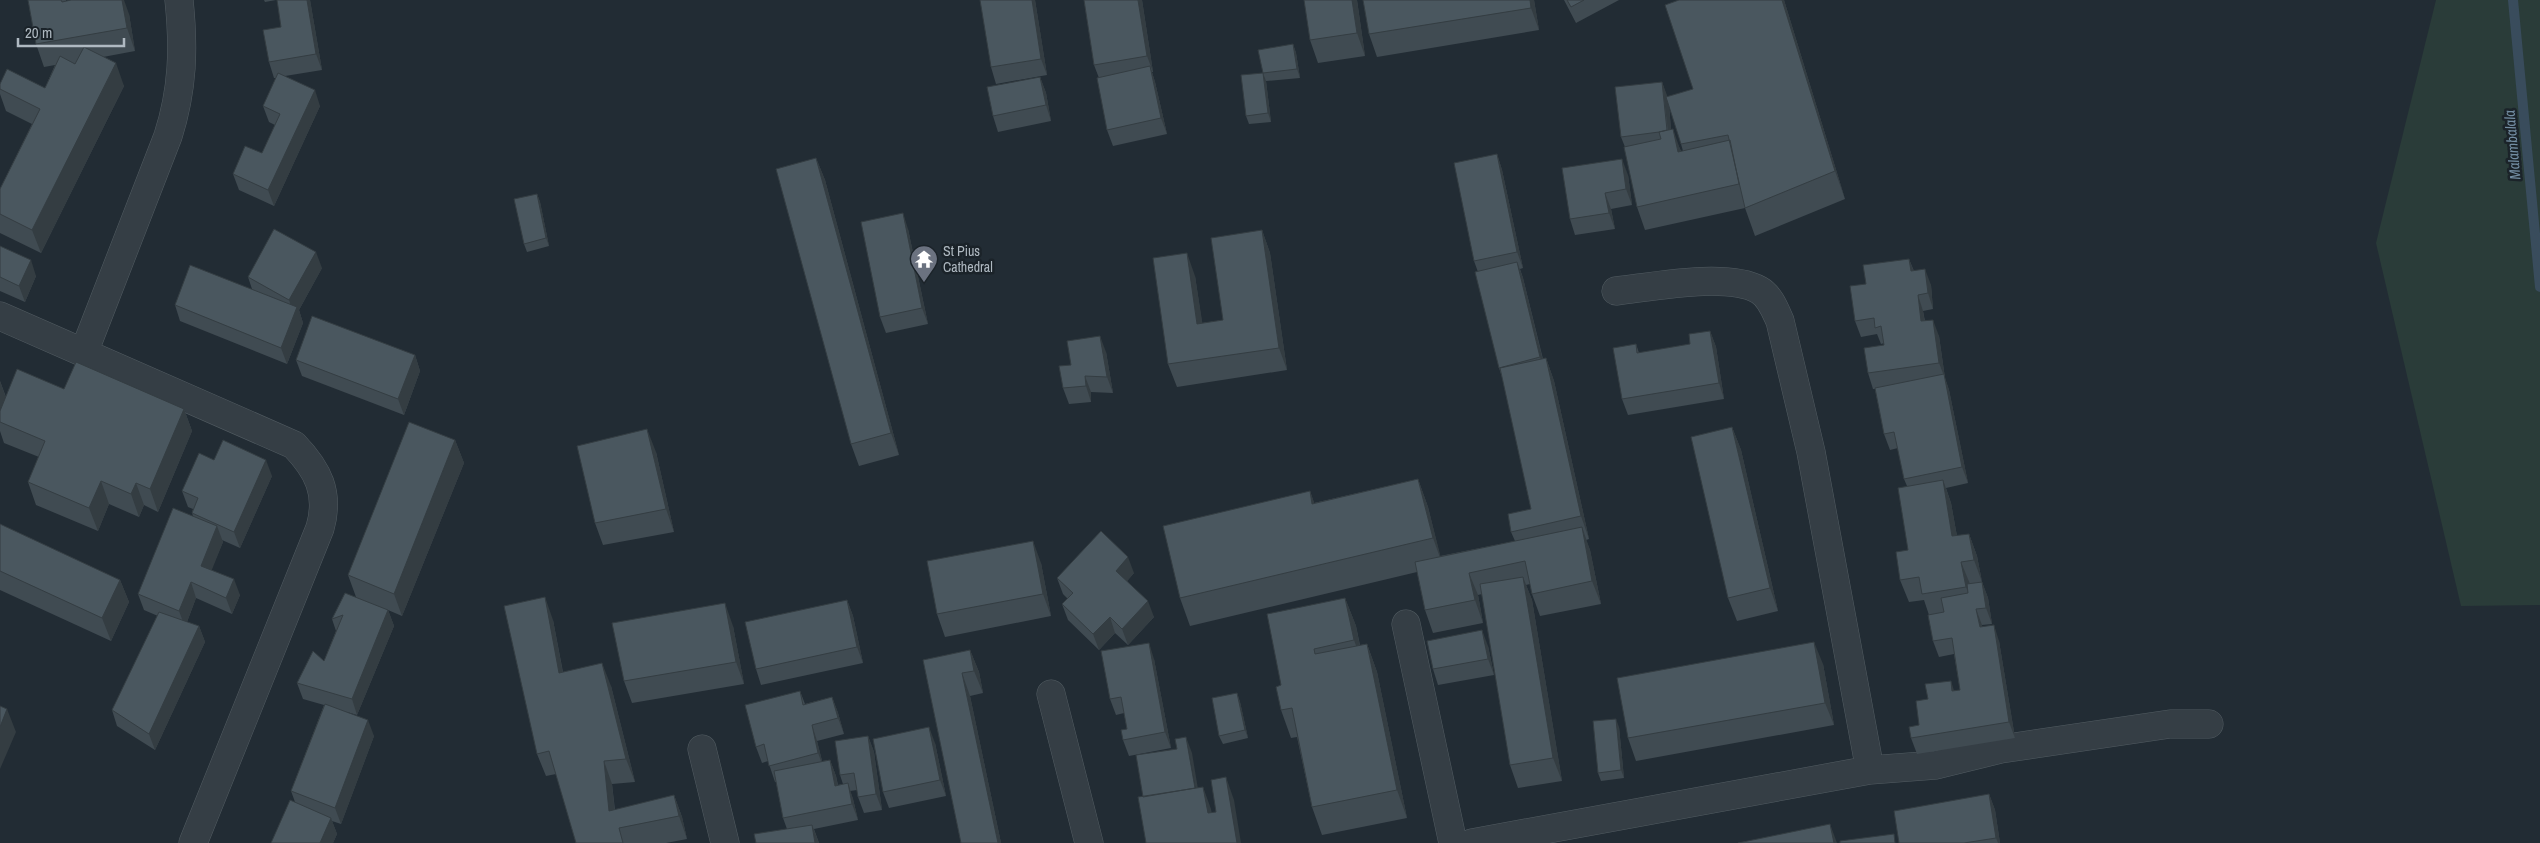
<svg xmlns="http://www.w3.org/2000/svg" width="2540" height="843" font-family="'Archivo Narrow',sans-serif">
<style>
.green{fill:#2a3c39}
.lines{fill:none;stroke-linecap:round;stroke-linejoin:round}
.stream{stroke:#394c5c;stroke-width:10}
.street-casing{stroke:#525c62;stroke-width:29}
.street{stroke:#353e45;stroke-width:28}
.wall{fill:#404b52;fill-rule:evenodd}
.shaded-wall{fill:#343d42}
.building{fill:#4a575f;stroke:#343d42}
.labels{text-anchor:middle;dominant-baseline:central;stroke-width:5;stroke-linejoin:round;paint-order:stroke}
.poi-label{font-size:14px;fill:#afb9c1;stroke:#1b2329;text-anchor:start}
.water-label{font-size:15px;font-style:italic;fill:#738da2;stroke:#1b2329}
</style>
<rect width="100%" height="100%" fill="#222c34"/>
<!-- green -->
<path class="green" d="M2436 0H2540V605L2461 606 2376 243Z"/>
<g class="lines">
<!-- stream -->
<path class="stream" d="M2513 0 2540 287"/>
<!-- street casing -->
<g class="street-casing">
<path id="street" d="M1616 291C1652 287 1727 272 1759 290 1770 296 1775 310 1780 321L1811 452 1870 770
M0 316 294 445C318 470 330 493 320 528L193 843
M84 352 168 136C183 89 184 48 179 0
M1406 624 1453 843
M1051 694 1089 843
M702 749 725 843
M1472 843 1870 770 1936 765 2001 749 2170 724H2209"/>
</g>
<!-- street -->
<use href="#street" class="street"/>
</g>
<!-- wall -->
<path class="wall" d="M28 0H66V1L129 14 135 51 103 57 124 86 41 253 0 233V189L32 124 6 111 0 94V84L45 88 55 65 44 67 36 44Z
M264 0H276L265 2Z
M277 0H310L322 70 285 76 320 106 274 206 239 190 233 174 262 153 275 125 269 122 263 106 276 78H274L269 62 281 27Z
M1035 0 1047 75 996 84 991 67Z
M1084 0H1142L1153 72H1152L1155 82 1167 134 1113 146 1107 130 1099 78 1094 65Z
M1357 0 1365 56 1318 63 1310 40Z
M1363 0H1534L1539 30 1377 57 1369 34Z
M1564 0H1619L1576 23Z
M1784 0 1845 199 1755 236 1745 208 1645 230 1637 207 1625 147 1621 137 1662 82 1667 97 1693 89ZM1669 104 1681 144 1683 151H1681L1671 130Z
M1293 44 1296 53 1300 78 1266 81 1271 122 1249 124 1246 116 1263 73Z
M1040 77 1046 93 1051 121 998 132 993 116Z
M1497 154 1502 170 1523 268 1520 269 1523 278 1543 359 1546 358 1554 381 1589 539 1586 540 1590 550 1601 604 1540 616 1532 594 1530 584 1526 585 1532 600 1562 781 1518 788 1510 765 1482 594 1478 595 1483 623 1433 633 1425 610 1417 572 1190 626 1180 598 1310 491 1314 503 1418 479 1428 507 1440 556 1515 541 1511 532 1531 509 1503 380 1499 368 1478 272 1474 261Z
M816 158 825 180 899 455 859 466 851 444Z
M1628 175 1632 205 1611 209 1615 229 1575 235 1570 219Z
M537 194 540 202 549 246 527 252 524 244Z
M908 229 928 324 886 333 880 317Z
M1262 230 1270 253 1287 370 1177 387 1168 364 1195 276 1202 323 1223 320Z
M0 246 36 276 25 302 0 291Z
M1909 259 1914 271 1931 285 1933 309 1923 311 1925 321 1939 336 1945 378 1949 390 1968 483 1946 488 1951 503 1957 536 1969 534 1977 556 1982 582 1988 598 1992 624 1982 625V627L1999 641 2015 738 1917 754 1911 738 1919 725 1928 699 1954 691 1960 690 1954 654 1939 657 1933 641 1929 615 1924 600 1909 602 1900 580 1908 550 1907 486 1904 479 1898 448 1890 450 1884 434 1875 389H1873L1868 373 1884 345V343L1881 344 1877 334 1861 337 1855 321 1866 284Z
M322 268 299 310 303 323 287 364 180 321 175 305 252 289 248 277Z
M1710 331 1716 347 1724 399 1628 415 1622 399 1636 344 1639 353 1690 344Z
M1106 352 1113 393 1091 392V402L1069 404 1063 388 1071 365Z
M415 355 420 371 404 415 302 376 296 360Z
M0 381 6 397 64 389 184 409 192 431 158 512 144 505 139 517 109 504 98 531 36 505 28 482 39 457 4 443 0 431Z
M1732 427 1741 450 1778 611 1737 621 1728 598Z
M455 440 464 463 402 616 388 610 394 626 357 715 347 712 374 736 341 824 332 821 337 834 333 843H271L295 802 291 791 324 705 303 699 297 683 324 661 336 631 332 619 356 597 348 575Z
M656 452 674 532 603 545 595 523Z
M214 460 272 476 240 548 222 540 223 542 211 570 240 595 232 614 196 598 187 622 199 626 205 642 155 750 117 726 112 710 158 616 144 610 138 594 193 516 192 513 193 509 188 507 182 491Z
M0 524 120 580 129 602 111 641 0 590Z
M1041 563 1051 616 945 637 937 614Z
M1134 573 1127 581 1154 617 1128 645 1115 633 1099 650 1068 620 1062 604 1068 599 1063 594 1057 578Z
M1345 598 1356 626 1360 645 1367 644 1377 672 1407 818 1322 835 1312 807 1297 737 1291 738 1281 710V685Z
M847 600 853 616 863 663 761 685 756 669Z
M553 620 563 672 611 686 635 782 612 784 615 810 674 795 682 817 687 839 666 843H576L556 774 546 776 537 754Z
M733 626 744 684 632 703 624 681Z
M1488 646 1494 675 1438 685 1433 669Z
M970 650 979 672 983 693 970 696 1001 843H961L923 660Z
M1154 659 1171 748 1129 756 1123 740 1127 729 1124 713 1116 715 1110 699Z
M1823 664 1834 725 1636 761 1628 738Z
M800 691 805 704 832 697 838 713 844 734 817 741 822 761 830 760 836 776 838 785 843 784 840 775 868 736 874 752 882 810 864 813 858 797 857 790 850 791 853 799 858 820 814 829 819 843H756L787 829 783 818 776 782H775L768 761 762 763 756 747Z
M1237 693 1240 702 1248 738 1223 744 1219 736Z
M1619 727 1624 778 1601 781 1598 773Z
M935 743 946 796 889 808 883 792Z
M1989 794 1995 810 2000 843H1899Z"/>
<!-- shaded-wall -->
<path class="shaded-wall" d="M122 0H124L129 14 135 51 127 28Z
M307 0H310L322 70 316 54Z
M1032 0H1035L1047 75 1041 59Z
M1138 0H1142L1153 72 1147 56Z
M1352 0H1357L1365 56 1357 33Z
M1530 0H1534L1539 30 1531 8Z
M1782 0H1784L1845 199 1835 171Z
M1293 44 1296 53 1300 78 1297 69Z
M116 63 124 86 41 253 32 230Z
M1150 66 1155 82 1167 134 1161 118Z
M1263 73 1266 81 1271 122 1268 113Z
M1040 77 1046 93 1051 121 1046 105Z
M1662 82 1668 98 1673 148 1668 131Z
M315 90 320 106 274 206 268 190Z
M1673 129 1681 152H1678Z
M1497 154 1502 170 1523 268 1517 252Z
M816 158 825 180 899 455 891 433Z
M1622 159 1628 175 1632 205 1626 189Z
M1605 193 1611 209 1615 229 1609 213Z
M537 194 540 202 549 246 546 238Z
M903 213 908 229 928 324 922 308Z
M1262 230 1270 253 1287 370 1279 348Z
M316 252 322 268 299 310 303 323 287 364 281 348 294 315 289 300Z
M1187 253 1195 276 1206 346 1197 324Z
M1909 259 1915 275 1911 271Z
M31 260 36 276 25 302 19 286Z
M1517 262 1523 278 1546 373 1540 357Z
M1925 269 1931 285 1933 309 1928 293Z
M1918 295 1923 311 1927 337 1921 321Z
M1933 320 1939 336 1945 378 1949 390 1968 483 1962 467 1944 376 1939 363Z
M1710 331 1716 347 1724 399 1719 383Z
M1100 336 1106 352 1113 393 1107 377Z
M415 355 420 371 404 415 398 399Z
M1546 358 1554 381 1589 539 1581 516Z
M1085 376 1091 392V402L1086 386Z
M0 381 8 404 0 422Z
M184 409 192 431 158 512 150 489Z
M1732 427 1741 450 1778 611 1770 588Z
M647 429 656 452 674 532 666 509Z
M455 440 464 463 402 616 394 594Z
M266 460 272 476 240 548 234 532Z
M1418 479 1428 507 1443 566 1433 538Z
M1943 480 1951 503 1961 559 1952 536Z
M101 481 109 504 98 531 89 508Z
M136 483 144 505 139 517 131 494Z
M1310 491 1320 519 1312 504Z
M217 526 223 542 207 582 201 566Z
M1582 527 1590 550 1601 604 1592 581Z
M1969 534 1977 556 1982 582 1974 560Z
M1033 541 1041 563 1051 616 1043 594Z
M1128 557 1134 573 1122 587 1116 571Z
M1961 562 1970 584 1974 609 1966 587Z
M1469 573 1478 595 1483 623 1475 600Z
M1523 577 1532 600 1562 781 1553 758Z
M234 579 240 595 232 614 226 598Z
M120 580 129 602 111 641 102 618Z
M191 582 196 598 185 627 179 611Z
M1982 582 1988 598 1992 624 1986 608Z
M545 597 553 620 567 695 559 673Z
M1345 598 1356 626 1364 668 1354 640Z
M847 600 853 616 863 663 857 647Z
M1148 601 1154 617 1128 645 1122 629Z
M725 603 733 626 744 684 736 662Z
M1976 609 1982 625 1985 644 1980 627Z
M388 610 394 626 357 715 352 699Z
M1110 617 1115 633 1099 650 1093 634Z
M1994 625 1999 641 2015 738 2009 722Z
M199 626 205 642 155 750 149 734Z
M1482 630 1488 646 1494 675 1488 659Z
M1814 642 1823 664 1834 725 1825 703Z
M1149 643 1154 659 1171 748 1165 732Z
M1367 644 1377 672 1407 818 1397 790Z
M970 650 979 672 983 693 974 671Z
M602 663 611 686 635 782 626 759Z
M962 673 970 696 1001 843H998Z
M1951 681 1956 697 1952 691Z
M1237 693 1240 702 1248 738 1245 730Z
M832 697 838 713 844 734 838 718Z
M7 709 16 732 0 769V727Z
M1616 719 1619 727 1624 778 1621 770Z
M368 720 374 736 341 824 335 808Z
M812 725 817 741 824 769 818 753Z
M929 727 935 743 946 796 940 780Z
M868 736 874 752 882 810 876 794Z
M1186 737 1192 753 1201 807 1196 791Z
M830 760 836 776 841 802 835 786Z
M604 761 612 784 617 834 609 811Z
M1226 777 1234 800 1241 843H1237Z
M848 783 853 799 858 820 852 804Z
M1203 787 1211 809 1216 836 1208 813Z
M1989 794 1995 810 2000 843H1998L1996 838Z
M674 795 682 817 687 839 679 816Z
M331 818 337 834 333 843H320Z
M1830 824 1837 843H1834Z
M812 825 819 843H815Z"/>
<!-- building -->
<path class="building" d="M28 0H61L62 2 71 0H122L127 28 36 44Z
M277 0H307L316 54 269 62 263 30 281 27Z
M980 0H1032L1041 59 991 67Z
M1084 0H1138L1147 56 1094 65Z
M1304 0H1352L1357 33 1310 40Z
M1363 0H1530L1531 8 1369 34Z
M1567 0H1584L1571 7Z
M1679 0H1782L1835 171 1745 208 1728 135 1681 144 1666 97 1693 89 1665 5Z
M1293 44 1297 69 1263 73 1258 50Z
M84 47 116 63 32 230 0 214V189L40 109 0 89V84L7 69 45 88 60 56 75 64Z
M1150 66 1161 118 1107 130 1097 78Z
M278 73 315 90 268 190 233 174 245 146 262 153 280 114 263 106Z
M1263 73 1268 113 1246 116 1241 75Z
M1040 77 1046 105 993 116 987 87Z
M1662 82 1667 130 1659 132 1621 137 1615 87Z
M1673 129 1678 152 1730 140 1739 184 1637 207 1624 147 1661 139 1659 132Z
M1497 154 1517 252 1474 261 1454 163Z
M816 158 891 433 851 444 776 169Z
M1622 159 1626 189 1605 193 1609 213 1570 219 1562 168Z
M537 194 546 238 524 244 514 199Z
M903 213 922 308 880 317 861 222Z
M274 229 316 252 289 300 248 277Z
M1262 230 1279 348 1168 364 1153 258 1187 253 1197 324 1223 320 1211 238Z
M0 246 31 260 19 286 0 277Z
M1909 259 1911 271 1925 269 1928 293 1918 295 1921 321 1933 320 1939 363 1868 373 1864 348 1884 345 1881 326 1875 328 1874 318 1855 321 1850 286 1866 284 1863 265Z
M1517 262 1540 357 1499 368 1475 272Z
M190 265 297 307 281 348 175 305Z
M312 316 415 355 398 399 296 360Z
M1710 331 1719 383 1622 399 1613 348 1636 344 1637 353 1690 344 1689 334Z
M1100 336 1107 377 1085 376 1086 386 1063 388 1059 366 1071 365 1067 341Z
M1546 358 1581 516 1511 532 1508 514 1531 509 1500 368Z
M76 362 184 409 150 489 136 483 131 494 101 481 89 508 28 482 45 441 0 422V411L17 369 64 389Z
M1944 374 1962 467 1904 479 1894 432 1884 434 1875 388Z
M409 422 455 440 394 594 348 575Z
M1732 427 1770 588 1728 598 1691 437Z
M647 429 666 509 595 523 577 446Z
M223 440 266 460 234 532 192 513 198 498 182 491 199 453 214 460Z
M1418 479 1433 538 1180 598 1163 526 1310 491 1312 504Z
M1943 480 1952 536 1969 534 1974 560 1961 562 1966 587 1922 594 1919 577 1900 580 1896 552 1908 550 1898 488Z
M173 508 217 526 201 566 234 579 226 598 191 582 179 611 138 594Z
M0 524 120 580 102 618 0 571Z
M1582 527 1592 581 1532 594 1525 561 1469 573 1475 600 1425 610 1415 562Z
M1101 531 1128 557 1116 571 1148 601 1122 629 1110 617 1093 634 1062 604 1073 593 1057 578Z
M1033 541 1043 594 937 614 927 561Z
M1523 577 1553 758 1510 765 1480 584Z
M1982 582 1986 608 1976 609 1980 627 1994 625 2009 722 1911 738 1909 727 1919 725 1916 701 1928 699 1925 684 1951 681 1952 691 1960 690 1952 638 1933 641 1928 615 1944 612 1941 598 1968 593 1967 584Z
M345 593 388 610 352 699 297 683 313 651 324 661 343 615 332 619Z
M545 597 559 673 602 663 626 759 604 761 609 811 674 795 679 816 619 828 623 843H576L549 751 537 754 504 606Z
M1345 598 1354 640 1314 649 1315 654 1367 644 1397 790 1312 807 1292 708 1281 710 1276 687 1281 685 1267 614Z
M847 600 857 647 756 669 745 622Z
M725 603 736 662 624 681 612 623Z
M159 612 199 626 149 734 112 710Z
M1482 630 1488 659 1433 669 1427 641Z
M1814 642 1825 703 1628 738 1617 678Z
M1149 643 1165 732 1123 740 1121 730 1127 729 1121 697 1110 699 1101 651Z
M970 650 974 671 962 673 998 843H961L923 660Z
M800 691 803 705 832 697 838 718 812 725 818 753 769 766 764 744 756 747 745 705Z
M1237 693 1245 730 1219 736 1212 698Z
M325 704 368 720 335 808 291 791Z
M0 706 7 709 0 727Z
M1616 719 1621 770 1598 773 1593 721Z
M929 727 940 780 883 792 873 739Z
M868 736 876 794 858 797 854 773 840 775 835 741Z
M1186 737 1195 788 1143 797 1136 755 1177 749 1175 739Z
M830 760 835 786 848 783 852 804 783 818 774 771Z
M1226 777 1237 843H1146L1138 797 1203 787 1208 813 1216 812 1211 780Z
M1989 794 1996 838 1964 843H1899L1894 811Z
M290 800 331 818 320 843H271Z
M1830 824 1834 843H1738Z
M812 825 815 843H756L754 834Z
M1894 834 1895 843H1840V841Z"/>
<!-- icons -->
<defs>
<g id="temple-pin" transform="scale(1.4375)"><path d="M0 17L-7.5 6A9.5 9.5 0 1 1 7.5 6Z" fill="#6b7280" stroke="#1b2329"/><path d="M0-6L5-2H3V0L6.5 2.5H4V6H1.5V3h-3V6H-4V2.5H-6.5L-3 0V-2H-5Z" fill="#fff"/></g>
</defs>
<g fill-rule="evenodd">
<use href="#temple-pin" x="924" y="259"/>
</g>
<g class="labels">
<!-- poi labels -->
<g class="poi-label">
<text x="943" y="251">St Pius<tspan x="943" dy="16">Cathedral</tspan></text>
</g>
<!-- water labels -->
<g class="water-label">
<text transform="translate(2512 145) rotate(-95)">Malambalala</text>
</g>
</g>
<!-- scale -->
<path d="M18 38v8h106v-8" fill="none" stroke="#afb9c1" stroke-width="2.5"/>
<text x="25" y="38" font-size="15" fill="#afb9c1" stroke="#1b2329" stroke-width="4" paint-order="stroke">20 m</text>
</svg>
